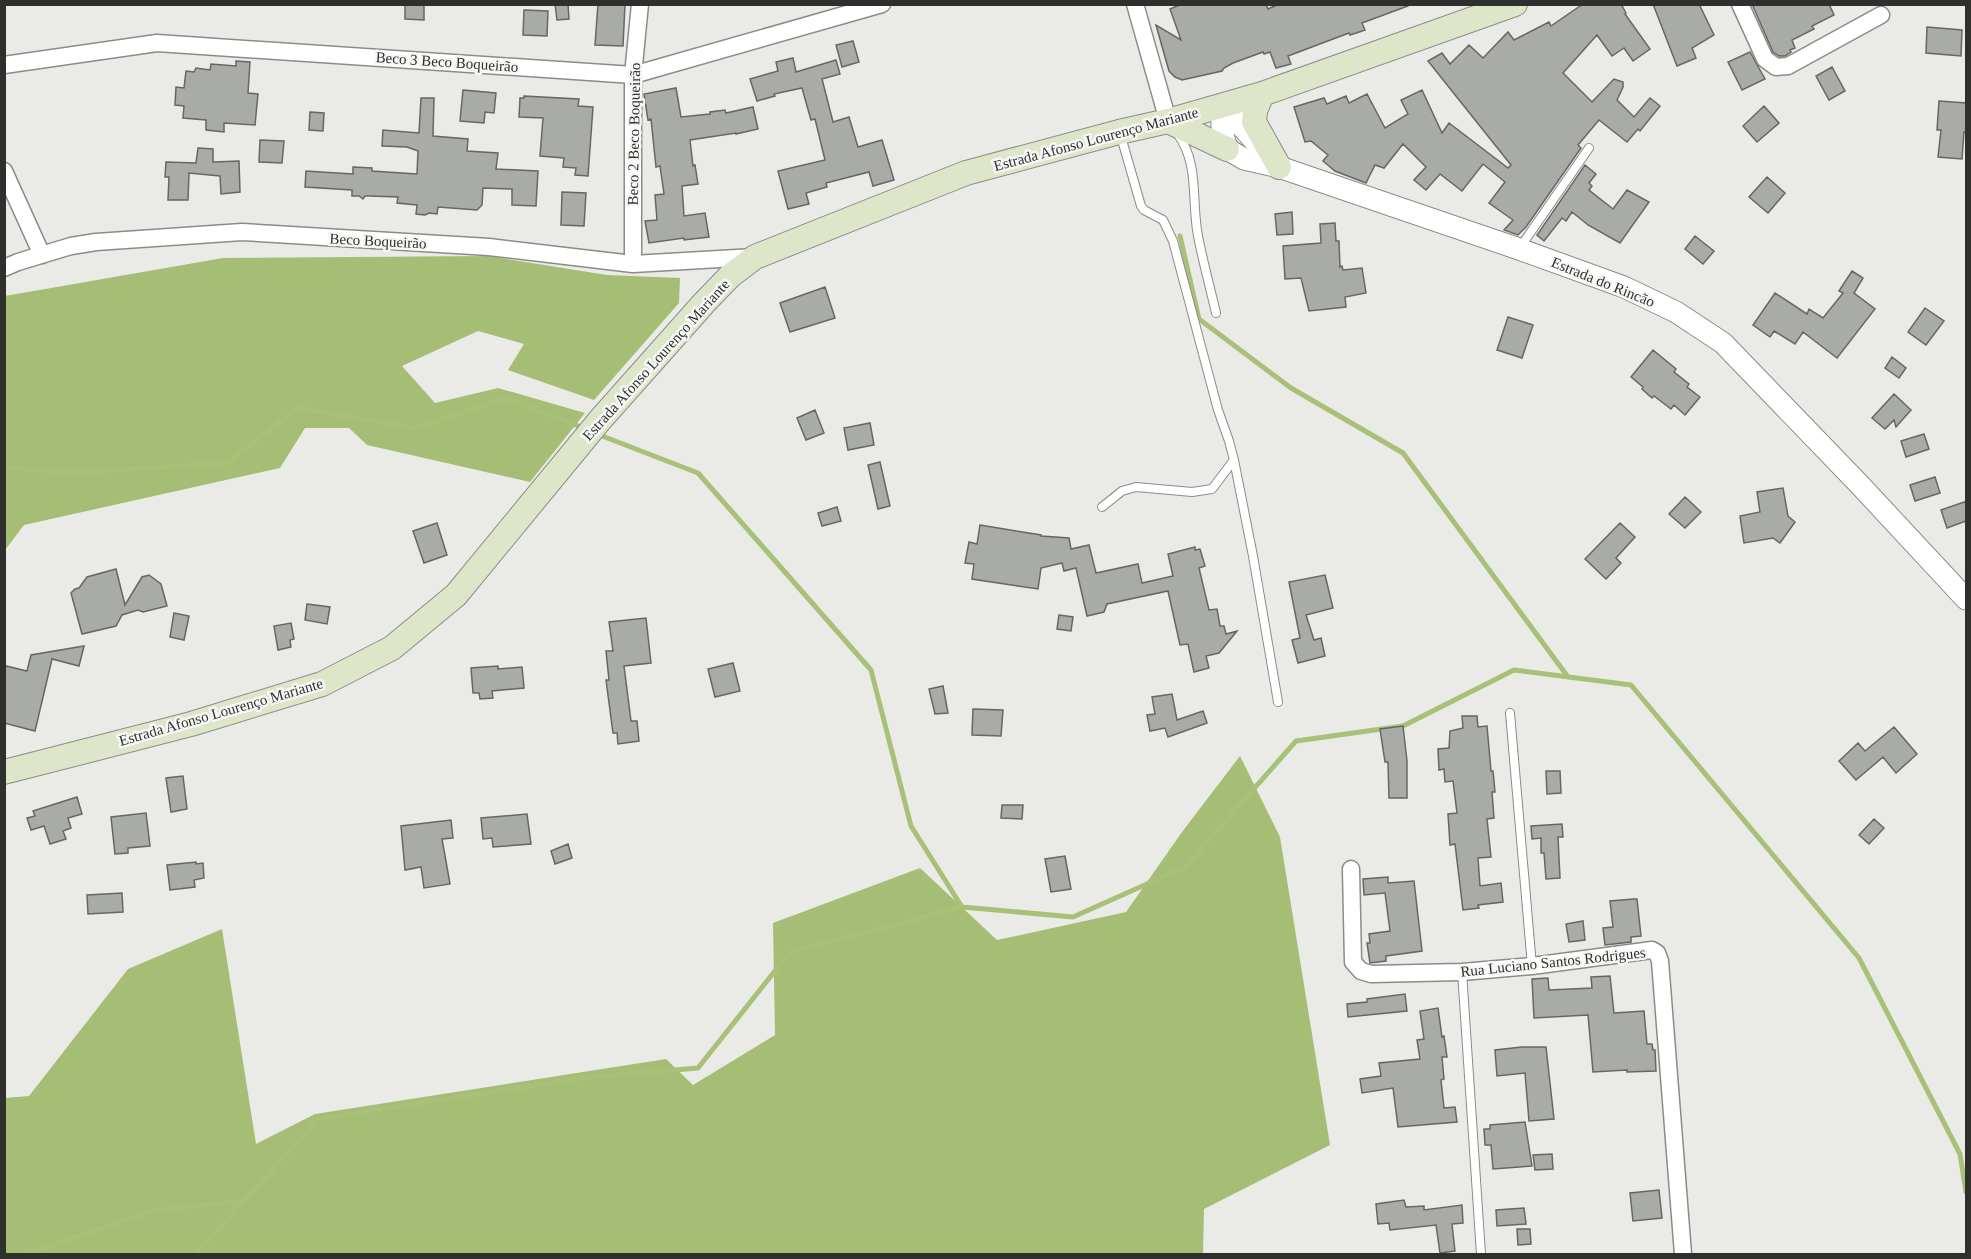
<svg xmlns="http://www.w3.org/2000/svg" width="1971" height="1259" font-family="Georgia,serif">
<style>
.forest{fill:#a6bd75}
.lines{fill:none;stroke-linecap:round;stroke-linejoin:round}
.stream{stroke:#a9c078;stroke-width:5}
.building{fill:#a9aba7;stroke:#666764;stroke-width:1.5}
.service-casing{stroke:#8b8c89;stroke-width:10}
.minor-casing{stroke:#8b8c89;stroke-width:19}
.tertiary-casing{stroke:#8b8c89;stroke-width:23}
.secondary-casing{stroke:#8b8c89;stroke-width:26}
.service{stroke:#fff;stroke-width:8}
.minor{stroke:#fff;stroke-width:16}
.tertiary{stroke:#fff;stroke-width:21}
.secondary{stroke:#dee6ca;stroke-width:24}
.labels{text-anchor:middle;dominant-baseline:central;stroke-width:5;stroke-linejoin:round;paint-order:stroke}
.street-label{font-size:15px;fill:#2f2f2e;stroke:#f7f8f5}
</style>
<rect width="100%" height="100%" fill="#eaebe7"/>
<!-- forest -->
<path class="forest" d="M488 256 607 275 680 278 679 303 594 400 508 370 524 344 478 331 402 366 435 403 498 388 585 413 530 482 367 445 349 428H305L280 468 24 525 5 550V296L223 258Z
M1240 756 1280 837 1330 1145 1204 1209 1203 1254H5V1098L29 1096 128 969 222 929 256 1144 315 1114 666 1059 693 1085 775 1035 773 923 920 868 997 940 1126 912 1182 832Z"/>
<g class="lines">
<!-- stream -->
<path class="stream" d="M1180 236 1199 319 1291 388 1403 453 1568 677
M597 434 698 473 871 670 911 826 962 907
M4 467 70 473 227 463 298 408 415 428 506 398 586 429
M26 1254 156 1210 244 1201
M196 1254 318 1119 582 1078 698 1068 790 952 962 907 1073 917 1185 867 1296 741 1403 726 1514 670 1631 685 1859 958 1960 1154 1966 1192"/>
</g>
<!-- building -->
<path class="building" d="M405 4H424V20L405 19Z
M555 4H568L569 19 557 20Z
M598 4H625L623 46 595 45Z
M1182 4H1266L1268 9 1279 4H1408V6L1362 23 1365 30 1350 35 1349 33 1288 56 1291 64 1276 68 1270 52 1264 54 1263 52 1233 63 1224 68 1222 71 1182 80 1175 77 1169 71 1156 25 1181 40 1170 9Z
M1583 4H1621L1626 13 1625 14 1650 49 1633 61 1624 48 1612 56 1597 35 1563 73 1592 102 1614 79 1623 82V87L1617 100 1634 117 1650 98 1660 106 1640 131 1638 129 1627 142 1599 120 1578 145 1581 148 1526 227 1518 235 1504 230 1513 220 1489 203 1505 182 1483 164 1462 191 1440 174 1426 190 1414 180 1426 167 1403 144 1384 168 1375 165 1366 183 1335 171 1323 161 1328 155 1311 141 1305 142 1294 107 1324 98 1327 104 1346 96 1349 103 1367 94 1385 128 1408 114 1401 100 1422 90 1442 133 1449 123 1508 168 1511 165 1428 61 1442 53 1450 64 1469 45 1483 58 1508 32 1514 40 1549 22 1551 26Z
M1653 4H1699L1714 35 1692 48 1696 58 1677 66Z
M1752 4H1829L1834 15 1812 26 1814 29 1792 40 1795 48 1790 50 1791 52 1785 56H1779L1773 52Z
M524 10 548 11 547 36 523 35Z
M1927 27 1962 30 1961 56 1926 53Z
M853 41 859 62 842 67 836 45Z
M1750 52 1765 79 1742 90 1728 62Z
M793 58 796 72 836 60 840 74 822 79 833 122 849 117 858 147 882 140 894 180 873 186 869 172 826 183 827 187 806 193 809 204 788 209 778 171 825 160 815 119 811 120 802 88 774 94 775 96 757 101 750 79 778 71 776 62Z
M236 61 250 62 248 93 258 94 255 125 224 123V132L206 130V120L183 118 184 106 175 105 176 87 184 88 186 71 194 72 196 68 210 70 211 64 236 66Z
M1832 67 1845 91 1829 100 1816 76Z
M676 88 681 117 710 114V112L725 110 726 113 753 107 758 129 736 134V133L690 140 693 166 695 165 698 184 682 186 684 216 705 213 709 237 684 240V238L649 243 645 221 657 220 655 195 664 194 660 166 656 167 651 119 648 120 644 94Z
M463 90 496 93 494 113 485 112 484 123 460 121Z
M524 96 579 99 578 106 593 107 588 176 575 175 576 168 563 167 564 158 540 156 543 118 519 117 520 98H524Z
M421 98H434L433 136 468 139 467 151 498 153 496 169 538 171 536 206 512 205V189L483 188 482 205 477 210 438 207 437 214 429 213 425 215 416 214 417 205 397 203 398 197 370 196H365L363 199 359 196H352V190L305 187 306 171 353 174V167L372 168V171L417 174 418 151 407 147 382 146 383 130 419 133Z
M1939 101 1966 103V132H1964L1962 159 1938 157 1941 130H1937Z
M1764 106 1779 123 1757 142 1743 126Z
M310 112 324 113 323 131 309 130Z
M260 140 284 141 282 163 259 162Z
M198 148 213 149V162L239 161 240 192 221 194 220 176 189 173 188 200H168L169 177H165L166 162 196 163Z
M1585 165 1596 174 1589 183 1592 186 1589 190 1613 209 1627 190 1649 202 1620 243 1588 225 1572 212 1566 221 1562 218 1544 241 1537 235Z
M1767 177 1785 193 1768 213 1749 197Z
M562 192 586 193 584 226 561 225Z
M1292 212 1293 234 1277 235 1275 214Z
M1335 223 1336 241H1339L1340 267 1342 266 1343 270 1362 268 1366 293 1345 297 1346 307 1309 311 1301 278 1285 279 1283 246 1321 243 1320 224Z
M1695 236 1714 251 1703 264 1685 249Z
M1852 271 1863 278 1854 293 1875 309 1837 358 1803 332 1795 344 1774 331 1770 337 1753 325 1775 293 1807 314 1809 309 1823 318 1843 293 1839 291Z
M825 287 835 318 790 332 780 303Z
M1925 308 1944 321 1926 345 1908 332Z
M1508 317 1533 325 1522 358 1497 350Z
M1653 350 1676 369 1674 372 1689 384 1687 387 1700 397 1685 415 1674 405 1671 409 1654 396 1652 398 1642 389 1643 387 1631 377Z
M1892 357 1906 368 1899 378 1885 368Z
M1894 394 1911 410 1896 427 1894 420 1885 429 1872 418Z
M815 410 824 433 806 440 797 418Z
M870 423 874 445 848 450 844 428Z
M1924 434 1929 449 1906 457 1901 441Z
M880 462 890 506 878 509 868 465Z
M1935 477 1940 493 1915 501 1910 485Z
M1783 488 1788 516 1795 522 1780 543 1773 538 1744 543 1740 516 1760 512 1757 492Z
M1685 497 1701 512 1685 528 1669 514Z
M1964 502 1966 503V521L1947 528 1941 510Z
M837 507 841 521 822 526 818 513Z
M437 523 447 555 424 563 413 531Z
M1620 523 1635 537 1616 558 1621 563 1606 579 1585 559Z
M980 525 1041 535V536L1069 538 1071 549 1089 545 1096 573 1138 564 1142 583 1173 576 1168 554 1195 547V550L1200 549 1205 566 1199 568 1209 610 1217 609 1220 626H1224L1226 634 1237 631 1219 653 1206 656 1209 668 1194 672 1188 644 1180 645 1168 591 1107 604 1104 612 1087 616 1076 568 1064 571 1062 563 1041 568 1038 589 972 579 974 564 965 563 969 542 977 544Z
M116 569 125 605 142 577 149 575 161 584 167 606 143 612 138 610 122 615 116 626 82 634 71 593 75 589 79 588 87 577Z
M1325 575 1333 608 1306 615 1314 640 1321 638 1325 656 1298 663 1292 640 1300 638 1289 582Z
M307 604 330 607 327 624 305 620Z
M174 613 189 616 184 640 170 637Z
M1059 615 1073 617 1071 631 1057 629Z
M646 618 651 663 624 666 631 721H637L639 741 618 744 617 733H613L606 680H609L606 651H613L609 622Z
M291 623 294 639 290 640 291 647 278 650 274 626Z
M84 646 79 666 52 659 35 731 4 723V674L6 666 27 671 31 655Z
M733 663 740 691 715 697 708 669Z
M498 666V669L522 667 524 688 492 691 493 698 480 699 479 693H473L471 668Z
M943 686 948 713 935 714 929 689Z
M1172 694 1177 720 1203 711 1207 723 1168 737 1165 728 1150 731 1147 715 1155 714 1152 697Z
M973 709 1003 710 1001 736 972 735Z
M1462 716H1477L1478 727 1487 726 1491 771H1493L1495 792H1492L1494 818 1487 819 1491 857 1478 858 1480 886 1501 883 1503 902 1478 905 1479 908 1463 910 1455 844 1450 845 1448 814 1457 813 1453 781 1445 782 1444 769 1439 770 1438 749 1449 748 1450 731 1463 728Z
M1403 726 1407 761V798H1389L1388 762H1385L1380 729Z
M1894 727 1917 754 1896 773 1883 757 1856 780 1839 761 1858 743 1865 751Z
M1546 771H1560L1561 793 1547 794Z
M183 776 187 809 171 812 166 778Z
M77 797 82 814 68 818 71 828 63 831 66 839 50 844 44 826 31 830 27 818 35 816 33 811Z
M1002 805H1023L1022 819 1001 818Z
M146 813 150 846 128 848V853L115 854 111 817Z
M527 814 531 844 493 847 492 838 483 839 481 818Z
M1874 819 1884 828 1869 844 1859 835Z
M451 820 453 838 442 839 450 884 424 888 421 867 405 870 401 826Z
M1562 824 1563 837H1558L1560 878 1546 879 1544 853H1541V838L1532 839 1531 826Z
M568 844 572 858 555 864 551 851Z
M1065 856 1071 889 1051 892 1045 859Z
M196 862V864L203 863 204 878 194 880 195 887 170 890 167 865Z
M1388 877V883L1414 881 1422 951 1386 956V961L1370 963 1367 943H1370L1369 934 1390 931 1385 893 1364 895 1363 879Z
M122 893 123 912 88 914 87 895Z
M1634 899H1637L1641 936 1631 937V942L1605 945 1603 928 1613 927 1610 901Z
M1583 921 1585 940 1569 942 1566 924Z
M1610 976 1614 1013 1644 1011 1647 1044H1652L1653 1050H1655L1656 1071 1627 1072V1070L1593 1072 1588 1015 1534 1018 1532 979 1548 978 1549 990 1592 988 1591 977Z
M1405 994 1407 1011 1348 1017 1347 1004 1367 1002V999Z
M1438 1008 1442 1037 1444 1036 1447 1057H1442L1444 1079 1441 1080 1444 1108 1455 1107 1457 1122 1398 1127 1393 1088 1362 1093 1360 1079 1381 1076 1379 1063 1420 1059 1417 1040 1424 1039 1420 1011Z
M1522 1047H1546L1554 1119 1529 1121 1525 1073 1497 1076 1495 1050Z
M1525 1122 1532 1166 1493 1169 1491 1145H1485L1484 1129H1490V1125Z
M1552 1154 1553 1169 1535 1170 1533 1155Z
M1659 1190 1662 1218 1633 1221 1630 1193Z
M1404 1200 1406 1207 1424 1206V1210L1462 1205 1463 1223 1452 1224 1455 1251 1440 1253 1436 1225 1390 1230 1389 1223 1378 1224 1376 1204Z
M1524 1208 1526 1224 1497 1226 1496 1210Z
M1517 1229H1530L1531 1244 1518 1245Z"/>
<g class="lines">
<!-- service casing -->
<g class="service-casing">
<path id="service" d="M1177 133C1200 164 1191 201 1198 236 1203 262 1210 287 1216 313
M1519 249 1589 148
M1234 460 1253 556 1278 702
M1102 507 1122 491 1136 487 1192 492 1212 489 1234 460 1229 441 1218 410 1173 241 1163 220 1144 210 1141 206 1120 133
M1510 713 1532 966
M1462 972 1481 1254"/>
</g>
<!-- minor casing -->
<g class="minor-casing">
<path id="minor" d="M1135 4 1168 121
M1740 4 1765 59 1776 67 1788 66 1881 15
M4 65 157 43 633 75 882 4
M4 171 42 255
M633 264V75L640 4
M4 268 18 262 71 246 96 242 242 232 489 247 633 264 754 257
M1351 869 1353 962 1361 971 1371 974 1462 972 1532 966 1652 950 1657 953 1660 961 1683 1254"/>
</g>
<!-- tertiary casing -->
<g class="tertiary-casing">
<path id="tertiary" d="M1223 105C1220 121 1222 134 1227 149L1244 159 1279 167 1519 249 1624 287 1676 312 1723 343 1859 484 1966 599
M1223 105 1266 154"/>
</g>
<!-- secondary casing -->
<g class="secondary-casing">
<path id="secondary" d="M1262 94 1255 111 1254 122 1279 167
M1168 121 1227 149
M4 772 191 724 322 684 392 648 456 595 600 420 704 303 730 276 755 257 966 173 1119 132 1168 121 1262 94 1515 4"/>
</g>
<!-- service -->
<use href="#service" class="service"/>
<!-- minor -->
<use href="#minor" class="minor"/>
<!-- tertiary -->
<use href="#tertiary" class="tertiary"/>
<!-- secondary -->
<use href="#secondary" class="secondary"/>
</g>
<g class="labels">
<!-- street labels -->
<g class="street-label">
<text transform="translate(447 62) rotate(4)">Beco 3 Beco Boqueirão</text>
<text transform="translate(634 134) rotate(-89)">Beco 2 Beco Boqueirão</text>
<text transform="translate(1096 139) rotate(-15)">Estrada Afonso Lourenço Mariante</text>
<text transform="translate(378 241) rotate(3)">Beco Boqueirão</text>
<text transform="translate(1603 282) rotate(22)">Estrada do Rincão</text>
<text transform="translate(656 360) rotate(-48)">Estrada Afonso Lourenço Mariante</text>
<text transform="translate(221 712) rotate(-16)">Estrada Afonso Lourenço Mariante</text>
<text transform="translate(1553 962) rotate(-6)">Rua Luciano Santos Rodrigues</text>
</g>
</g>
<!-- border -->
<rect width="1971" height="1259" fill="none" stroke="#2f2f2e" stroke-width="12"/>
</svg>
